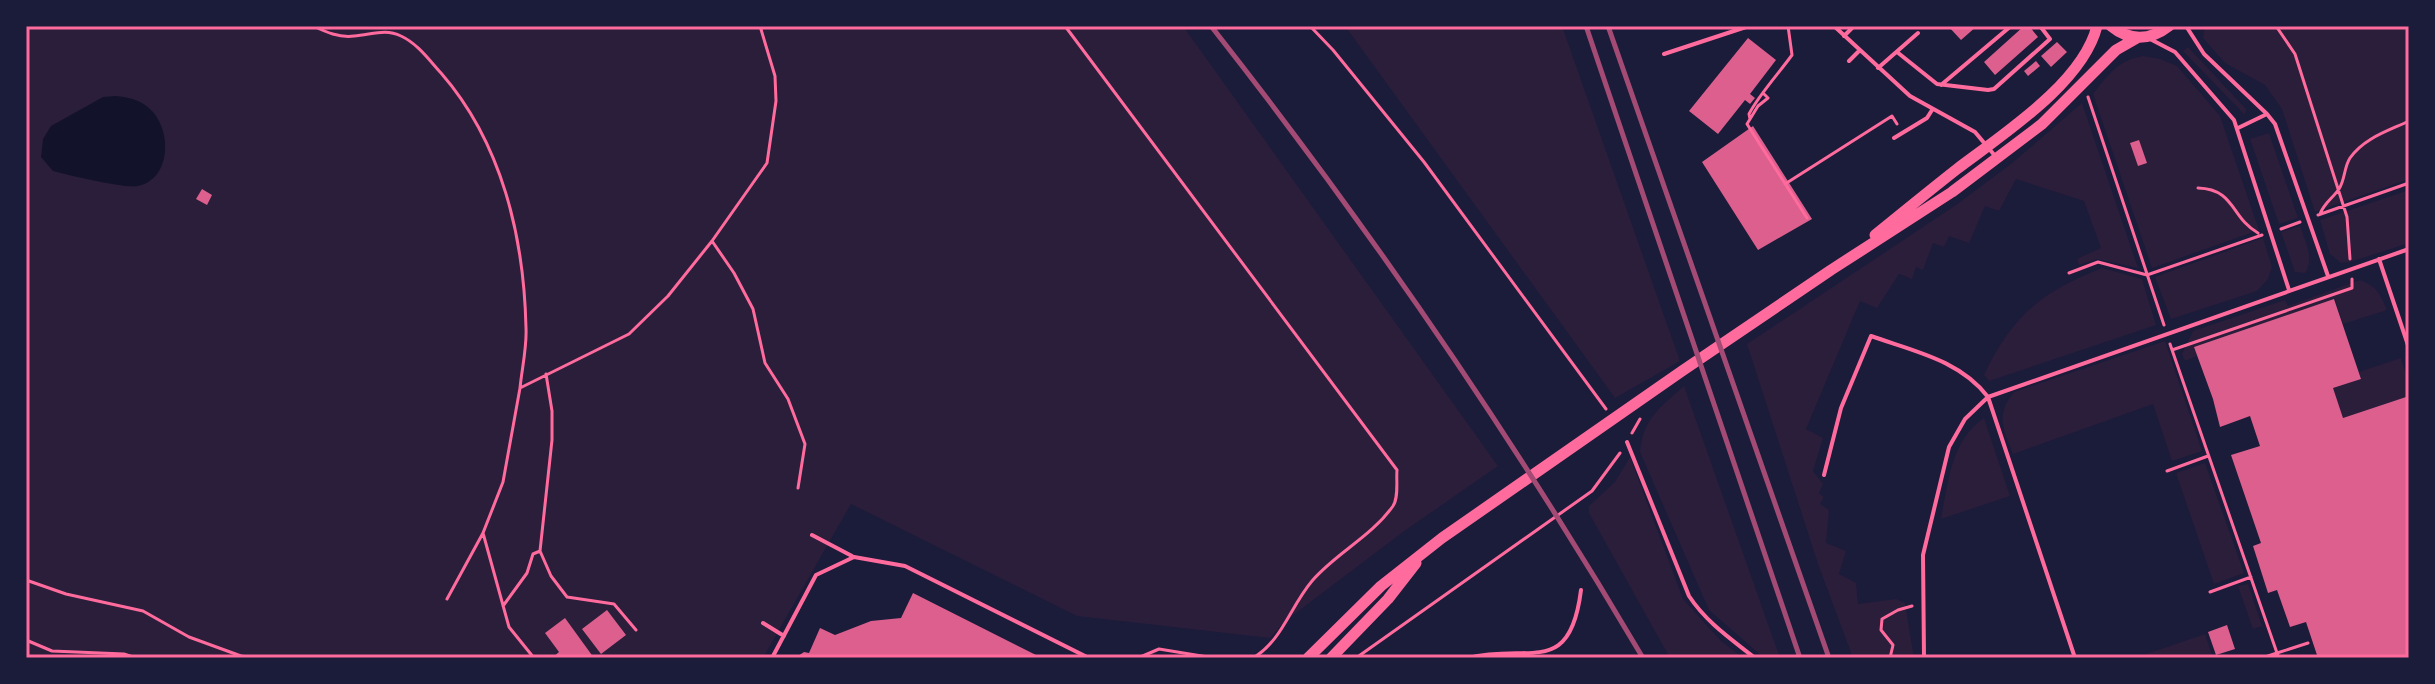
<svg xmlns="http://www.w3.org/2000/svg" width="2435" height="684" font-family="'Public Sans',sans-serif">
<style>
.green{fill:#2a1e3b}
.water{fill:#12122b}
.building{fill:#dd5f8e}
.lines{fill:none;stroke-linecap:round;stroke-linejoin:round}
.path{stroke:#ff6b9d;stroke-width:3}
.service{stroke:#ff6b9d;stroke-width:4}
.secondary{stroke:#ff6b9d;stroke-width:11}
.rail{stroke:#a44b75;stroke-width:5}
.neatline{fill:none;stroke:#ff6b9d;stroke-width:3}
</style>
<rect width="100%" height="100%" fill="#1b1b3a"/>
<!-- green -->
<path class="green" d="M26 26H1183L1498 466 1403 532 1284 622 1270 638 1077 616 851 504 763 658H26Z
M1345 26H1562L1680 361 1615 398Z
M2205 26H2409V179L2315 212 2282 109 2265 85 2225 63 2203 38Z
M2188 47 2246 109 2245 115 2183 51Z
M2143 56 2160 59 2177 66 2220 116 2259 230 2152 268 2093 94C2108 75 2118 60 2143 56Z
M2082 103 2138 268 2097 259 2079 265 2077 259 2101 248 2084 201 2016 179 1999 211 1985 206 1969 243 1949 236 1944 247 1933 243 1923 270 1916 267 1912 279 1899 274 1877 308 1860 301 1806 429 1823 438 1813 471 1823 484 1819 493 1824 497 1820 504 1829 510 1826 543 1846 551 1839 574 1856 583 1858 604 1896 599 1905 603 1914 658H1853L1818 564 1747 344 1956 205 2011 164Z
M2269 133 2298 218 2279 224 2250 139Z
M2409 190V243L2350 262 2341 263 2330 254 2320 220Z
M2300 226C2305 241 2315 258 2305 273L2295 272 2281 232Z
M2263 238 2272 267 2268 279 2257 291 2171 319 2155 277Z
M2102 268 2142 279 2156 325 1989 381 1984 375C2012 316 2041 292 2102 268Z
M2360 280C2377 286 2380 294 2387 310L2343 324 2335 299 2194 347 2197 356 2185 361 2182 354 2193 331 2285 300 2288 306Z
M2165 341 2202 451 2172 461 2153 404 2013 454C2003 428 1995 416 2014 392Z
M2401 358 2409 384V396L2343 418 2333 388 2361 379 2359 372Z
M1684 386 1780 658H1764L1709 610 1640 452C1643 418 1660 408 1684 386Z
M1984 418 2010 496 1941 519C1948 483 1951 440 1984 418Z
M1630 457 1683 599 1720 640 1743 658H1670L1589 513V506L1615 482Z
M2205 463 2244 573 2214 584 2176 473Z
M2248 584 2262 626 2253 629 2238 586Z
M2205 634 2213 658H2135Z"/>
<!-- water -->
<path class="water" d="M116 96C128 97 141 100 150 109 172 129 172 179 138 186 126 189 68 175 53 171L41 157 43 139 51 126 103 97Z"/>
<!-- building -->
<path class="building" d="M1948 26H1977L1961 40Z
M2024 26H2029L2038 37 1995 75 1984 62Z
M1748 38 1776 60 1750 94 1755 98 1750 104 1745 100 1718 134 1689 111Z
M2057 42 2067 52 2051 67 2041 56Z
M2036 61 2040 66 2028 76 2024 71Z
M1753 126 1812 219 1758 250 1702 162Z
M2139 140 2147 163 2138 166 2130 143Z
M202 189 212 195 207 205 196 199Z
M2334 299 2361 379 2333 388 2343 418 2409 396V658H2318L2306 622 2290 627 2277 590 2268 593 2253 546 2261 543 2231 455 2260 446 2250 416 2220 427 2213 399 2194 347Z
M913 593 1042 658H795L804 652 809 653 820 628 835 635 871 621 901 618Z
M607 610 626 635 601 654 582 629Z
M565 618 594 658H552L559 652 545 633Z
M2227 625 2235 649 2216 655 2208 632Z"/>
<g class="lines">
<!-- path -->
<path class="path" d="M313 26C326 32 339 38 354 36 371 35 385 28 401 36 418 44 429 60 441 73 502 143 524 237 526 328 527 347 522 368 520 388
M1065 26 1397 470C1396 480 1399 497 1393 506 1371 537 1336 553 1312 581 1290 607 1282 641 1253 658
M1310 26 1333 50 1424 162 1606 409
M2276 26 2295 54 2347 217 2350 259
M1764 94 1768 98 1758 106 1747 124 1807 218
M2088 97 2164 325
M1750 119 1749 114C1758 96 1779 73 1792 55L1788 26
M1785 184 1892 116 1897 124
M2198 188C2235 189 2231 218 2258 233
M2320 214C2324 203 2333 198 2339 189 2345 180 2344 167 2350 158 2364 138 2388 131 2409 121
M2318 215 2409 183
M2281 229 2300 222
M712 241 734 273 753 309 765 363 788 399 805 444 798 488
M2069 273 2098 262 2147 275 2262 235
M2170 344 2277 653 2262 658
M2172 350 2352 288V279
M546 374 552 411V440L540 551 551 576 567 597 614 604 636 630
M1632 433 1640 419
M2167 471 2208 456
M483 533 509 627 534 658
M26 580 66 594 143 611 189 637 241 656 255 658
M2210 592 2251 577
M447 599 483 533 503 482 520 388 629 334 668 296 712 241 767 163 776 101 775 76 760 26
M503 606 527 573 533 554 540 551
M26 640 52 651 124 654 136 658
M1138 658 1159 649 1214 658
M1356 658 1592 491 1620 453
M1890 658 1893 645 1881 630 1882 619 1898 610 1912 606
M2279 658 2277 653 2308 643"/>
<!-- service -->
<path class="service" d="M1834 26 1910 96 1975 132 1996 157
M2186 26 2204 54 2267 114 2275 124 2328 276
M1844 36 1854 26
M2150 39 2175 52 2234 120 2289 290
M1897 52 1937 84 1988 90 1994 89 2050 39 2040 26
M1664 54 1749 26
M1849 61 1860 50
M1878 68 1918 33
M1941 85 2011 26
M2238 128 2267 114
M1894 138 1927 118 1932 110
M2379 259 2409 348
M1627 442 1689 596C1706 622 1731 639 1755 658
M1824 475 1841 408 1871 336C1913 351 1960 360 1988 397L2075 658
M812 535 852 556
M763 623 784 636
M772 658 816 575 854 557 905 566 1089 658
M1468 658C1530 643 1570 678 1581 590
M1924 658 1923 555 1949 447 1965 419 1988 397 2409 249"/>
<!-- secondary -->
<path class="secondary" d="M2111 26C2129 41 2150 41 2169 26
M1875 235C1902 213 1929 191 1957 169 2003 134 2083 83 2097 26
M1308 658 1381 586 1442 538 1682 371 1831 270 1952 192 2042 124 2116 50 2137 38
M1331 658 1388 599 1416 563"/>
<!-- rail -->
<path class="rail" d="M1211 26C1369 227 1513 437 1643 658
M1586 26 1800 658
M1608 26 1829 658"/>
</g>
<!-- border -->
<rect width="2435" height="684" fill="none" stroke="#1b1b3a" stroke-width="56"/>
<rect x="28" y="28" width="2379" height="628" class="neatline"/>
</svg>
